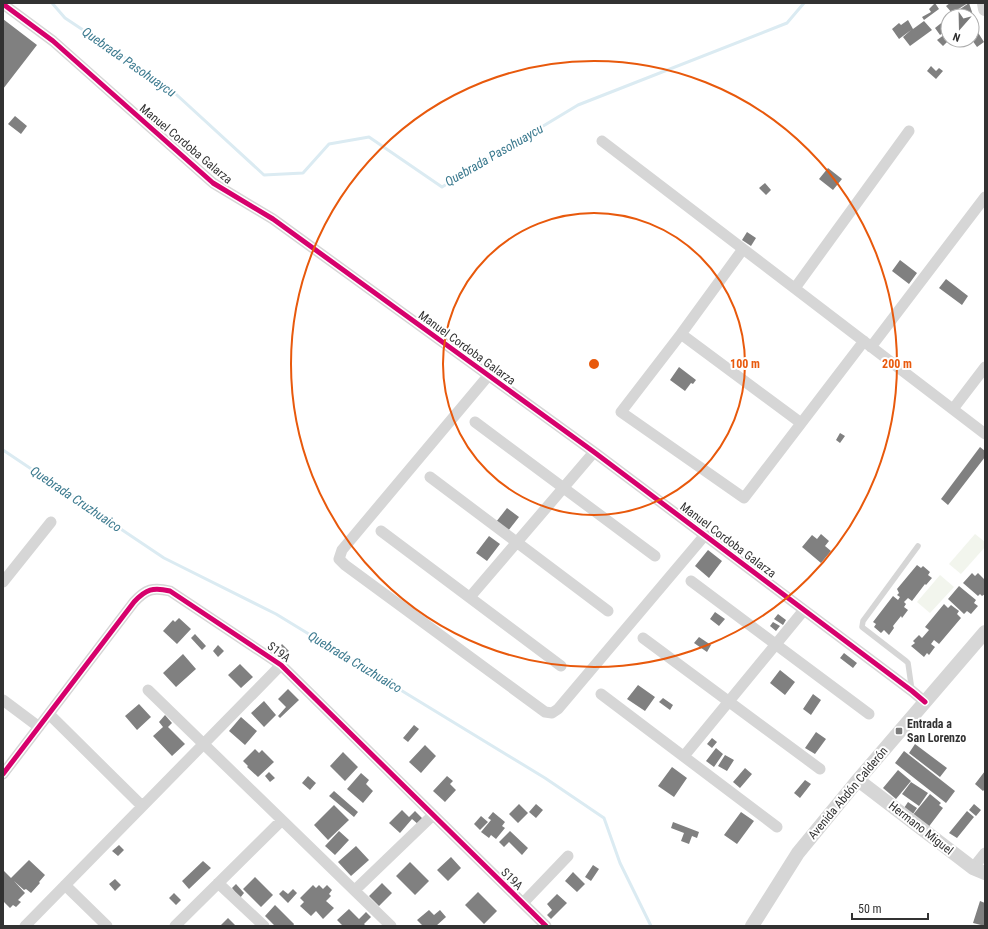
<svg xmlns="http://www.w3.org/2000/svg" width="988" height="929" font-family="'Roboto Condensed',sans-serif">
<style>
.green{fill:#f2f5ed}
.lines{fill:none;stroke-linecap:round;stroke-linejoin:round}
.stream{stroke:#dbebf2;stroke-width:3}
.building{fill:#808080}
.service{stroke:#d6d6d6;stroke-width:5.5}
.minor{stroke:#d6d6d6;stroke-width:11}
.tertiary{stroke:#d6d6d6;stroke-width:14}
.cycleway-casing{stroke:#fff;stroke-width:8}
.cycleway{stroke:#d6006c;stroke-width:5}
.ring{fill:none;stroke:#e8590c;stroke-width:2}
.poi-dot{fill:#7a7a7a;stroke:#fff;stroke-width:1.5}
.labels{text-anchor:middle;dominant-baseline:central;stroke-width:4;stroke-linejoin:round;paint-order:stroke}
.street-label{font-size:12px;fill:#323232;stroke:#fff}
.poi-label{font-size:12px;font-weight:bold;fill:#323232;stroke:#fff;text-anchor:start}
.water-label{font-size:13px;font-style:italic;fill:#3c7a8f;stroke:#fff}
.centre{fill:#e8590c;stroke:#fff;stroke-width:2}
.ring-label{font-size:12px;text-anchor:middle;font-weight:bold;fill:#e8590c;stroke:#fff;stroke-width:4;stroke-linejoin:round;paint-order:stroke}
</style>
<rect width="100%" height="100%" fill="#fff"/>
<!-- green -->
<path class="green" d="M975 534 985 542V547L961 574 949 564Z
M940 575 954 587 930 613 917 602Z"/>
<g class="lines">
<!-- stream -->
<path class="stream" d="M52 3 65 18 166 85 264 175 303 173 329 144 369 137 442 187 578 105 787 23 804 3
M3 450 164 558 276 614 545 778 604 818 620 863 651 926"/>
</g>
<!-- building -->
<path class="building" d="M935 3 939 9 924 20 922 17 931 12 929 9Z
M950 3H968L952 13 946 6Z
M969 3 973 15 972 16H950Z
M3 19 37 45 3 89Z
M908 20 913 29 924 21 932 30 910 46 903 37 911 30 899 39 892 29 899 23 901 25Z
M945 20 948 24V29L940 35 935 28Z
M977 31 984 42 977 47 972 40V35Z
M948 32V41L943 46 937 40Z
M931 66 936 71 939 68 943 71 936 79 927 71Z
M15 116 27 126 21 134 8 124Z
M828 168 842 179 833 190 819 179Z
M765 183 771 190 766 195 759 188Z
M747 232 756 238 751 246 742 240Z
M900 260 917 273 909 284 892 271Z
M946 279 968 296 962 305 939 288Z
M679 367 696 380 693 384 691 383 685 391 670 380Z
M840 433 845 436 840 443 836 440Z
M980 447 985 451V457L948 505 941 499Z
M507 508 519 517 508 531 496 522Z
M821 534 829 541 825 546 831 551 821 563 802 547 812 535 817 539Z
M489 536 500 544 487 561 476 553Z
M708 550 722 561 709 578 695 566Z
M917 565 921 568 923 566 930 572 928 575 932 578 926 585 925 584 912 601 908 598 904 602 906 604 904 607 908 610 902 618 901 616 893 626 894 628 889 635 884 630 881 633 874 627 876 624 873 622 893 596 898 600 900 597 897 595 899 593 897 589Z
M972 573 975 576 978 573 985 580V594L982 596 980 594 978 596 963 583Z
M959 586 976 600 974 603 978 606 971 614 967 611 964 614 948 599Z
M944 604 948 608 951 605 959 611 957 614 961 618 939 644 934 640 931 644 935 647 929 655 927 653 924 657 911 646 915 643 913 641 919 635 922 638 929 630 925 627Z
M715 612 725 619 719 626 710 619Z
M778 614 786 620 783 625 774 619Z
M179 618 191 629 177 644 163 631 173 620 175 622Z
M773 622 780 626 776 631 770 626Z
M195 634 206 646 202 650 191 638Z
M699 637 711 645 707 652 694 643Z
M282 644 289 651 284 658 276 652Z
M218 645 224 651 218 657 213 651Z
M844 653 857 663 853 668 840 658Z
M183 654 196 669 176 687 163 673Z
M240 664 253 677 241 688 228 675Z
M780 670 795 682 785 695 770 683Z
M638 685 655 697 645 711 627 699Z
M288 689 299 700 280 718 278 716 286 707 278 699Z
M813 694 821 700 811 715 803 709Z
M663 698 673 705 670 710 659 702Z
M264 701 276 715 264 727 251 713Z
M139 704 151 717 137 730 125 716Z
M165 715 172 723 168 727 185 744 172 756 153 736 163 727 159 722Z
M241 717 257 731 245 745 229 731Z
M414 725 419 729 408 742 403 738Z
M816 732 826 739 815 754 805 748Z
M712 738 717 742 712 748 707 744Z
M915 744 947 768 940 777 909 753Z
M425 745 436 756 421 773 409 762Z
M716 748 723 754 714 767 706 761Z
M255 749 259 753 262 750 274 762 258 777 247 767 248 766 243 761Z
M904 751 955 791 946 803 895 763Z
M343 752 358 767 345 781 330 766Z
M725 755 734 760 727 771 718 766Z
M672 767 687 778 674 797 658 786Z
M745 768 752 774 740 788 733 782Z
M898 770 911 781 896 799 883 788Z
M985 771V789L983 791 975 784Z
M269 772 275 778 270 782 265 776Z
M361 773 369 780 366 784 373 791 363 803 347 789Z
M308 776 316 783 310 790 302 783Z
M447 776 453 781 450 784 456 790 445 802 433 791Z
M805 780 811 784 800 798 794 793Z
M911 782 928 793 919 806 902 794Z
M334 791 358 812 354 817 329 796Z
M930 794 941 803 939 805 943 808 927 829 912 816Z
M908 802 917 808 913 814 904 808Z
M519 804 528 813 518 823 509 814Z
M536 804 543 810 536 818 529 812Z
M974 804 981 810 976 816 969 810Z
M334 805 349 820 328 840 314 825Z
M402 810 409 817 415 811 424 820 419 825 412 819 400 833 389 823Z
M967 811 974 817 957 838 949 833Z
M493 812 505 822 502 826 505 828 496 839 491 835 489 838 481 832 491 820 488 818Z
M741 812 754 821 737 844 724 835Z
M481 816 488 822 480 830 474 824Z
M673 822 699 832 697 838 692 836 689 844 681 841 684 833 671 828Z
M339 831 349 840 335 855 325 846Z
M510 831 528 848 522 855 509 842 504 847 499 842Z
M119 845 124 850 118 856 112 851Z
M356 846 369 860 351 876 338 862Z
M451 857 461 868 448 881 437 870Z
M29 860 45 875 39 882 40 883 31 893 26 889 24 890 14 881 25 893 18 900 21 902 16 907 13 905 10 908 3 901V892L4 891 3 889V870L11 878Z
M203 861 211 868 189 889 182 881Z
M410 862 429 881 415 895 396 876Z
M593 865 599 869 591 881 585 877Z
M573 872 585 884 577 892 565 881Z
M255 877 273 895 261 907 243 889Z
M115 879 121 885 115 891 109 884Z
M382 883 392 893 379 906 369 896Z
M236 884 244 893 240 898 232 888Z
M313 885 316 888 319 885 323 889 327 885 332 890 329 894 331 896 326 901 334 908 323 919 316 911 311 916 300 906 304 902 300 898Z
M293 889 297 893 288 903 279 894 283 890 288 894Z
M478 892 497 911 484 924 465 905Z
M174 893 181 900 176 905 169 898Z
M557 894 567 903 551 919 547 915 552 910 547 904Z
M980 901 985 903V926L973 923Z
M275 905 294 924 293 926H275L265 916Z
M349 909 359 919 366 912 371 917 364 924 366 926H343L337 920Z
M429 910 434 915 440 910 446 917 436 926H423L417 920Z
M228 918 236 926H220Z"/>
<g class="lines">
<!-- service -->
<path class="service" d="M912 691 908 663 906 661 862 627 863 621 918 546"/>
<!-- minor -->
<path class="minor" d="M3 4 53 41 213 183 273 219 594 452 912 691 925 702
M602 141 985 434
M743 249 681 334 621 412 744 498 864 341
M795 288 909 131
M681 334 801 423
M871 347 985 197
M488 376 342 550 339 559 345 565 545 712 552 713 558 709 705 535
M953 409 985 367
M475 422 655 556
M430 477 608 611
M381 531 561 666
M691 581 869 714
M3 582 51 522
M470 597 594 452
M643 638 820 769
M148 690 391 926
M601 694 777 827
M3 700 39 727
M49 714 142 806
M684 756 804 610
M3 774 134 602C146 589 153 587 170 591L281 665 546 926
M973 868 985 853
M218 883 264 926
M65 885 107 926
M355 890 433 815
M523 903 568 856
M25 926 281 665
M175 926 282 820"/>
<!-- tertiary -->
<path class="tertiary" d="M984 3 985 9
M858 780 973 868 985 873
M752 926 798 853 858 780 985 632"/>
<!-- cycleway casing -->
<g class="cycleway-casing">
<path id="cycleway" d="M3 4 53 41 213 183 273 219 594 452 912 691 925 702
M3 774 134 602C146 589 153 587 170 591L281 665 546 926"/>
</g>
<!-- cycleway -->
<use href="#cycleway" class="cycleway"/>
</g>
<!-- distance rings -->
<g class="ring">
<circle cx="594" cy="364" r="151"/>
<circle cx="594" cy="364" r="303"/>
</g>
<!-- markers -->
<rect class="poi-dot" x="895" y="727" width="8" height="8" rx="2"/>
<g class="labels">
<!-- street labels -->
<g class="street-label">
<text transform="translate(186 144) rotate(40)">Manuel Cordoba Galarza</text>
<text transform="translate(467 348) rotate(36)">Manuel Cordoba Galarza</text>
<text transform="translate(728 540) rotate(37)">Manuel Cordoba Galarza</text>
<text transform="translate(279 652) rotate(37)">S19A</text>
<text transform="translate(848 793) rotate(-50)">Avenida Abdón Calderón</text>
<text transform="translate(921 828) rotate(38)">Hermano Miguel</text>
<text transform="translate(512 879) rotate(45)">S19A</text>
</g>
<!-- poi labels -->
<g class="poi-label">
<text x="907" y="724">Entrada a<tspan x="907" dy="14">San Lorenzo</tspan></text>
</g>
<!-- water labels -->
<g class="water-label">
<text transform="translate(129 62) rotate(35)">Quebrada Pasohuaycu</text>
<text transform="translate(494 155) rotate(-30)">Quebrada Pasohuaycu</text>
<text transform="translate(76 499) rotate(34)">Quebrada Cruzhuaico</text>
<text transform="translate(355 662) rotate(31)">Quebrada Cruzhuaico</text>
</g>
</g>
<circle cx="594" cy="364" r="6" class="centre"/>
<g class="ring-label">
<text x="745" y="368">100 m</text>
<text x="897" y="368">200 m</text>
</g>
<!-- border -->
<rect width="988" height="929" fill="none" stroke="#323232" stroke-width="8"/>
<!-- north arrow -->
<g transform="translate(960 28) rotate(200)"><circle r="19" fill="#ffffff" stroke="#adadad"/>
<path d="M0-3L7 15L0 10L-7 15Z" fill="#7a7a7a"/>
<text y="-6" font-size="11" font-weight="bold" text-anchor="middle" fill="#323232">N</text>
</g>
<!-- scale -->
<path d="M852 913v6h76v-6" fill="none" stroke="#323232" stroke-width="2"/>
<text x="858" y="913" font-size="12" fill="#323232" stroke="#ffffff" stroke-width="3" paint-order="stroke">50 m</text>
</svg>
